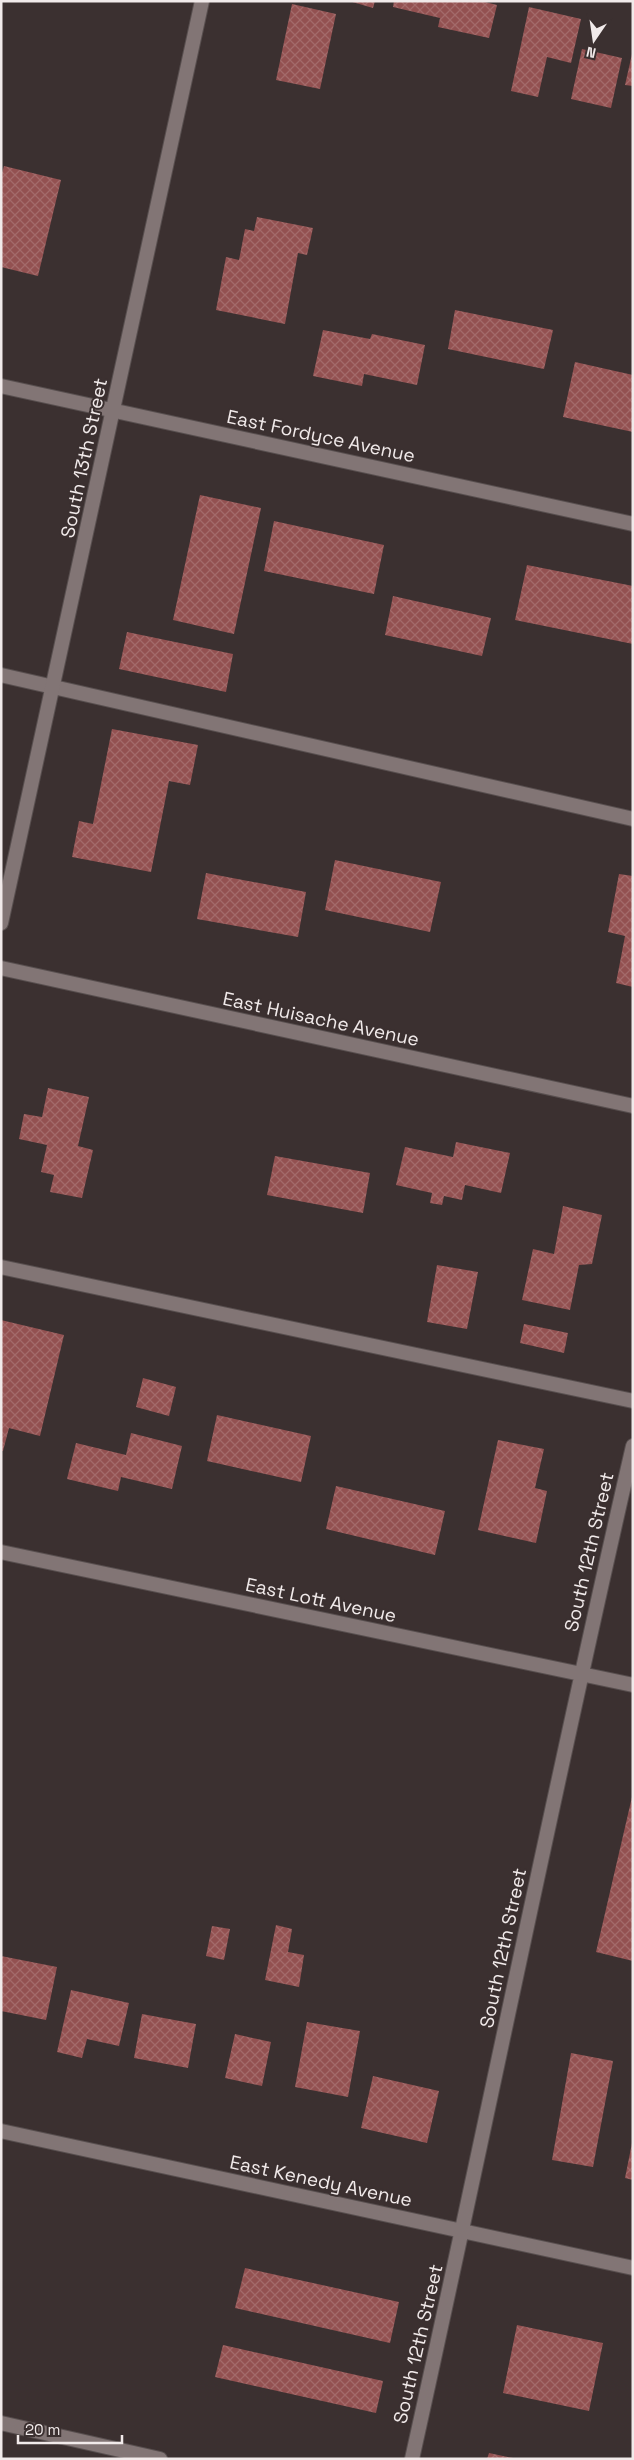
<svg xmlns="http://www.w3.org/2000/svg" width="634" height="2460" font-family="'Space Grotesk',sans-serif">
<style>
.building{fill:url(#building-cross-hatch)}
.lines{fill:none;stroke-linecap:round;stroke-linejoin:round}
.service-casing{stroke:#584f4f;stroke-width:16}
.minor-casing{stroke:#584f4f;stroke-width:16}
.service{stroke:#827575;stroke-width:14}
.minor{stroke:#827575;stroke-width:14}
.labels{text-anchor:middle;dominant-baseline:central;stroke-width:4;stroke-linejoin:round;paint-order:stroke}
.street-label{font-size:19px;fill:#f1eaea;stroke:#3b3030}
</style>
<defs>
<pattern id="building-cross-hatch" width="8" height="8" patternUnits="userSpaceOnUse" patternTransform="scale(1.25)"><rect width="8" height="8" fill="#935151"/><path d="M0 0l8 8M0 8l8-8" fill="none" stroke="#a36a6a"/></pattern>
</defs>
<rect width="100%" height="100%" fill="#3b3030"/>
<!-- building -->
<path class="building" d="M349 1H375L373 8Z
M394 1H481L497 5 489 38 438 27 440 18 393 7Z
M292 4 336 14 320 89 276 80Z
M529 7 581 19 571 63 547 57 538 97 511 91Z
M582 49 622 58 611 108 571 99Z
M632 54H633V86L625 85Z
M4 166 61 180 38 276 1 267V176Z
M257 217 313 228 307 255 298 253 285 324 216 310 226 257 239 260 245 229 254 231Z
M455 310 553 330 544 369 448 349Z
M323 330 370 339 372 334 425 345 417 385 364 374 362 386 313 376Z
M575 362 633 375V432L563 417Z
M200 495 261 508 234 634 173 620Z
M274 521 384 545 374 594 264 571Z
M527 565 633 586V644L515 620Z
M393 596 491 618 482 656 385 635Z
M127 632 233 654 226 692 119 669Z
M112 729 198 745 190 785 169 781 151 872 72 857 79 821 93 824Z
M335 860 441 882 430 932 325 910Z
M206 873 306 892 298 937 197 919Z
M619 874 633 876V987L616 983 625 936 608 932Z
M48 1088 89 1097 78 1146 93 1150 82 1198 50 1192 54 1175 41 1172 47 1145 19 1139 24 1114 42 1117Z
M456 1142 510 1153 501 1193 465 1185 462 1200 444 1196 442 1205 430 1203 432 1193 396 1185 405 1147 453 1157Z
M275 1156 370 1173 363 1213 267 1195Z
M563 1206 602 1215 592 1264 579 1265 570 1310 522 1300 533 1249 554 1254Z
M437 1265 478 1272 467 1329 427 1322Z
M1 1320 64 1335 40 1436 9 1428 3 1451H1Z
M524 1324 568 1333 564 1353 520 1343Z
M143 1378 176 1387 169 1416 136 1407Z
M217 1415 311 1436 301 1482 207 1461Z
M131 1433 182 1446 172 1489 121 1477 118 1491 67 1479 76 1443 126 1455Z
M498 1440 544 1449 535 1488 547 1491 536 1543 478 1530Z
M336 1486 445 1511 435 1555 326 1529Z
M632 1797 633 1798V1961L596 1952Z
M276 1925 292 1929 288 1952 304 1955 299 1987 265 1980Z
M212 1926 230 1929 224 1960 206 1956Z
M1 1956 57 1967 46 2020 1 2011Z
M71 1990 129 2003 119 2046 87 2039 82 2058 57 2052Z
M142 2014 196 2024 188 2068 134 2058Z
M307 2022 360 2031 348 2097 295 2087Z
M235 2034 271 2042 262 2086 225 2078Z
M571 2053 613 2061 593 2167 552 2160Z
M373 2076 439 2091 427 2143 361 2128Z
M632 2143H633V2180L625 2178Z
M245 2268 399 2302 390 2343 235 2308Z
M517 2325 603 2343 589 2411 503 2393Z
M223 2345 383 2381 376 2413 215 2377Z
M489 2453 513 2458V2459H487Z"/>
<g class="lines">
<!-- service casing -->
<g class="service-casing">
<path id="service" d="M1 675 633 819
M1 1267 633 1401
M1 2423 160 2459"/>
</g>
<!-- minor casing -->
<g class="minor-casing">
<path id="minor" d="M1 386 633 524
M1 923 202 1
M1 968 633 1106
M1 1552 633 1685
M1 2131 633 2268
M412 2459C487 2121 555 1783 633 1446"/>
</g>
<!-- service -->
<use href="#service" class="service"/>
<!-- minor -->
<use href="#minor" class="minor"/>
</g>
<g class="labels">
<!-- street labels -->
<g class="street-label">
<text transform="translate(321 436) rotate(12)">East Fordyce Avenue</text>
<text transform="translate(84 458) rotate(-78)">South 13th Street</text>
<text transform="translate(321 1019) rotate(12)">East Huisache Avenue</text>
<text transform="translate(589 1552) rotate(-77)">South 12th Street</text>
<text transform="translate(321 1600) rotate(12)">East Lott Avenue</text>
<text transform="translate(503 1948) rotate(-78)">South 12th Street</text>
<text transform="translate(321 2181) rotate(12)">East Kenedy Avenue</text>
<text transform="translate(418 2344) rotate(-77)">South 12th Street</text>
</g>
</g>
<!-- border -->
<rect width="634" height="2460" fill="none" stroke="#f1eaea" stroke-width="5"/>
<!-- north arrow -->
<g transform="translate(594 40) rotate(193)" stroke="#3b3030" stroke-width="4" paint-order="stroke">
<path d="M0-4L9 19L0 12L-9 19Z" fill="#f1eaea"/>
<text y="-8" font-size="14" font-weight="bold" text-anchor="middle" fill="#f1eaea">N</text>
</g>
<!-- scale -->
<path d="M18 2435v8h104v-8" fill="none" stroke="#f1eaea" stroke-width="2.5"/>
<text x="25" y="2435" font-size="15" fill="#f1eaea" stroke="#3b3030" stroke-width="4" paint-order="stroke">20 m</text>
</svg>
